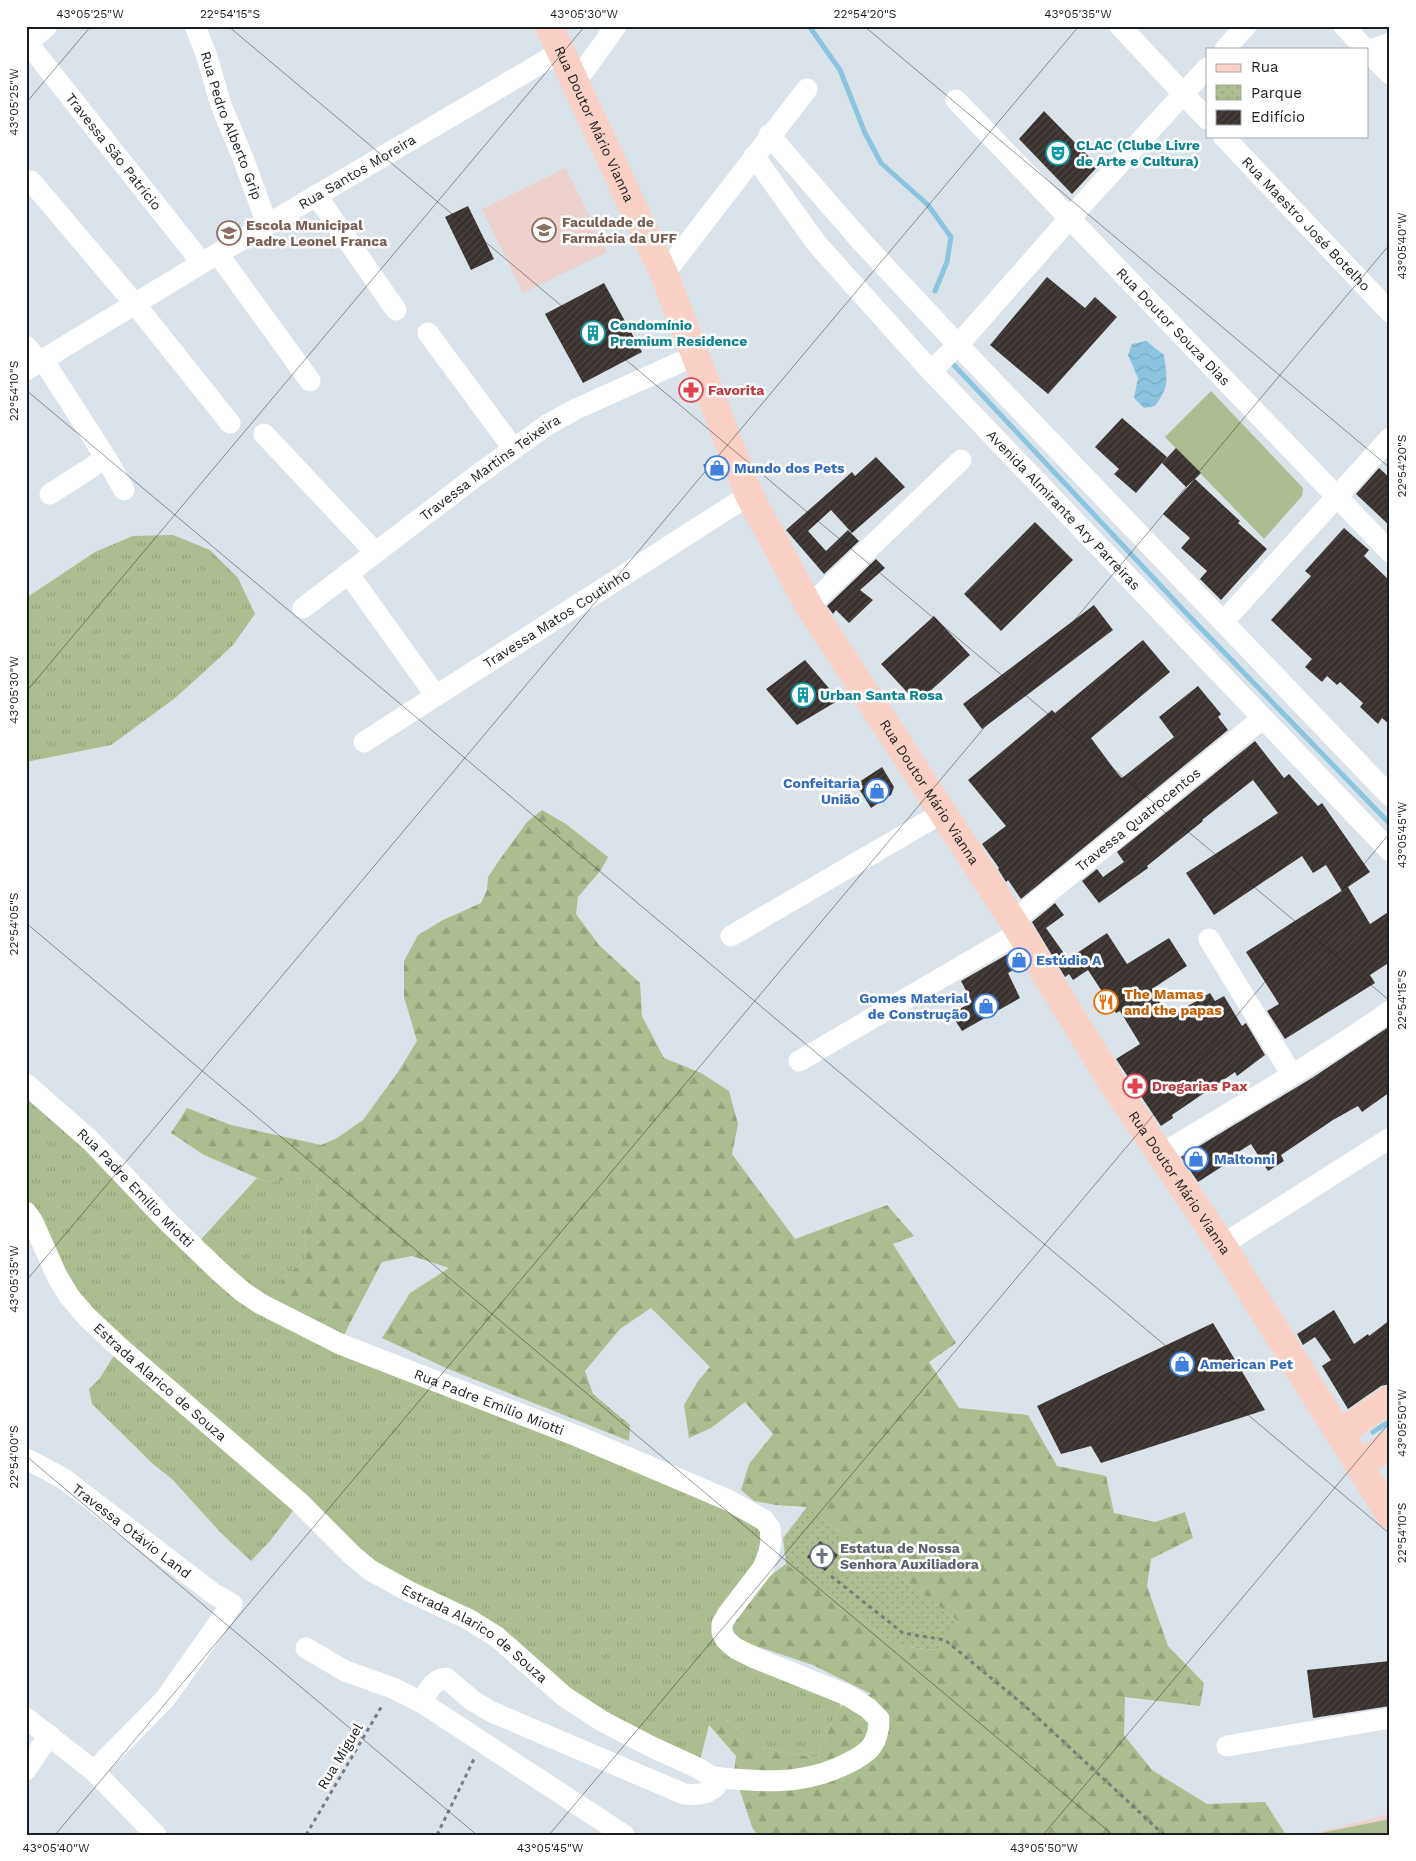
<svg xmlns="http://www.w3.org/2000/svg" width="1416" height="1861" font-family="'Work Sans',sans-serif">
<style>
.education{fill:#ecd1ce}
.grass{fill:url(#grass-tufts)}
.forest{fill:url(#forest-firs)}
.park{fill:url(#park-dots)}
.garden{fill:#acbd8f}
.water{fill:url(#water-waves)}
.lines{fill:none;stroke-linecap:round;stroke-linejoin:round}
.stream{stroke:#8ac4e1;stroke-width:5}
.building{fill:url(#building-hatch)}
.path{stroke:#767c80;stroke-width:3;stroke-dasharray:4 4;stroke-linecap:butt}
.minor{stroke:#fff;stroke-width:21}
.major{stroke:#fbd0c5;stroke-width:28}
.ticks{fill:none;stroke:#1b1e20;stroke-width:1;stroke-opacity:0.45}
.labels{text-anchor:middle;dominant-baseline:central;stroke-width:5;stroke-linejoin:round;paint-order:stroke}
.street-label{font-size:14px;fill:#1b1e20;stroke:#fff}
.culture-label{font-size:14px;font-weight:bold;fill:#0d838f;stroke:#fff;text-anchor:start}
.education-label{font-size:14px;font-weight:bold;fill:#785e54;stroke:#fff;text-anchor:start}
.health-label{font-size:14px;font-weight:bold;fill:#be3a42;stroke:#fff;text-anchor:start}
.shop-label{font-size:14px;font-weight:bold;fill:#366cbe;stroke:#fff;text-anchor:start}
.food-label{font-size:14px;font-weight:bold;fill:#c56008;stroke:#fff;text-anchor:start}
.worship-label{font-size:14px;font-weight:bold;fill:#5b616d;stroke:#fff;text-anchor:start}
.neatline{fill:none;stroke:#1b1e20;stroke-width:2}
.ticks-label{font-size:12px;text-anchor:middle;fill:#1b1e20}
</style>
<defs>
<pattern id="grass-tufts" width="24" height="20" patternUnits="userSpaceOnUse" patternTransform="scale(1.25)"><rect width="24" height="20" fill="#acbd8f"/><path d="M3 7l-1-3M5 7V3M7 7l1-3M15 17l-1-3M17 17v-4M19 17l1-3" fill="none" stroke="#93a27b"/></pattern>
<pattern id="forest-firs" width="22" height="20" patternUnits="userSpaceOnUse" patternTransform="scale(1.25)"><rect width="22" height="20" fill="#acbd8f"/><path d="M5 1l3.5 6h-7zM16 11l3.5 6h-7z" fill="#93a27b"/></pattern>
<pattern id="park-dots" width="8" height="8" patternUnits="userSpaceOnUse" patternTransform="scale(1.25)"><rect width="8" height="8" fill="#acbd8f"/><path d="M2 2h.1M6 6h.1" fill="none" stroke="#93a27b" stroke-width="1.8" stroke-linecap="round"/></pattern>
<pattern id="water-waves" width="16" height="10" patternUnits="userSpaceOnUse" patternTransform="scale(1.25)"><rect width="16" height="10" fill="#8ac4e1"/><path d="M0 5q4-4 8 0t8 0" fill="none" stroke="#76a8c1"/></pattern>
<pattern id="building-hatch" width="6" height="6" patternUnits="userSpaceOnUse" patternTransform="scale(1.25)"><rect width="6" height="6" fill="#3a322f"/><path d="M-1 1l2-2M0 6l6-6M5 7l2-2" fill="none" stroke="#4d4744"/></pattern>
</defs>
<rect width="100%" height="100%" fill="#dbe3ea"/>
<!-- education -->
<path class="education" d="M566 168 607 252 523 293 482 209Z
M1390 1814V1835H1306Z"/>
<!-- grass -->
<path class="grass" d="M173 535 210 550 238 578 255 614 233 645 204 672 174 699 111 745 26 762V598L95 552 133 536Z
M26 1084 194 1247 257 1178 267 1182 317 1176 318 1198 305 1227 306 1260 282 1279 320 1297 348 1327 340 1344 770 1528 722 1632 847 1695 839 1707 816 1758 762 1747 720 1716 709 1725 698 1768 518 1657 410 1592 299 1503 270 1541 251 1561 220 1532 172 1479 153 1464 92 1404 89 1389 100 1378 119 1347 87 1317 26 1212Z"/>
<!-- forest -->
<path class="forest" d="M542 810 566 824 608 857 601 870 578 897 576 914 599 945 640 983 642 1016 664 1058 701 1073 729 1091 738 1124 732 1154 795 1239 887 1205 914 1236 893 1244 956 1343 929 1362 959 1408 1028 1415 1057 1466 1106 1476 1114 1513 1155 1522 1185 1512 1193 1538 1151 1559 1147 1586 1168 1646 1204 1683 1200 1706 1125 1697 1124 1735 1152 1770 1207 1804 1265 1802 1286 1835H757L752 1827 734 1773 736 1756 709 1725 720 1716 762 1747 816 1758 839 1707 871 1694 813 1665 747 1643 729 1632 740 1603 764 1580 786 1564 897 1646 937 1650 959 1622 807 1507 776 1505 754 1501 741 1490 749 1464 773 1434 745 1402 711 1428 689 1438 684 1405 698 1381 710 1367 651 1308 620 1329 585 1371 593 1394 630 1425 629 1441 446 1368 382 1338 410 1293 449 1268 412 1256 382 1262 348 1327 320 1297 278 1298 282 1279 306 1260 305 1227 318 1198 317 1177 267 1182 204 1155 171 1133 187 1108 231 1125 321 1145 337 1138 363 1120 398 1072 417 1041 404 997V961L418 935 443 920 481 903 487 890 488 877 498 862 527 822Z"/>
<!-- park -->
<path class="park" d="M807 1507 959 1622 937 1650 897 1646 786 1564 783 1538Z"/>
<!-- garden -->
<path class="garden" d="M1211 391 1303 488 1302 496 1264 539 1165 437Z
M1390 1819V1835H1311Z"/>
<!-- water -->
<path class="water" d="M1146 341 1164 355C1167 379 1170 386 1155 406L1144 408 1134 398 1138 378 1128 355 1132 344Z"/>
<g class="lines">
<!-- stream -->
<path class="stream" d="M809 26 840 70 865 133 881 163 928 205 951 237 947 262 935 291
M952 363 1189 616 1390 824
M1373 1432 1390 1421"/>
</g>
<!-- building -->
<path class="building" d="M1044 111 1098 166 1072 194 1019 139Z
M468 206 494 259 471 270 445 217Z
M1047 277 1085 308 1095 297 1117 317 1048 394 990 345Z
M604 283 642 352 583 383 545 314Z
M1122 418 1167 457 1136 493 1114 474 1119 469 1095 447Z
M1176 448 1201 473 1195 479 1240 521 1238 523 1267 549 1221 600 1200 579 1207 571 1181 548 1190 538 1163 514 1195 479 1186 487 1162 463Z
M718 457 724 474 715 479 703 465Z
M876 457 905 487 852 533 831 510 808 531 826 551 848 530 859 541 824 574 786 530 852 472 855 476Z
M1379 468 1390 478V526L1356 494Z
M1035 522 1073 560 1001 631 964 594Z
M1344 528 1369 550 1364 556 1390 581V725L1382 718 1378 724 1360 707 1363 703 1340 682 1337 685 1327 676 1322 682 1305 667 1312 659 1271 620 1311 576 1305 571Z
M876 559 885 568 860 590 873 600 849 623 836 610 833 614 827 606Z
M1094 605 1113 630 982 729 963 704Z
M934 616 970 655 917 703 881 664Z
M1143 640 1170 672 1091 738 1117 773 1122 778 1174 737 1159 717 1198 686 1221 714 1218 717 1228 730 1021 899 1008 880 1006 882 998 869 999 868 982 844 1006 826 968 780 1052 710 1055 713Z
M805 660 839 700 797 725 766 689Z
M1255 741 1284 778 1289 774 1318 806 1322 803 1370 872 1342 891 1326 865 1313 873 1302 856 1214 915 1186 873 1278 813 1253 780 1202 820 1203 821 1147 866 1148 868 1099 903 1082 881 1097 869 1103 877 1124 862 1117 852Z
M882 767 894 787 891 795 871 808 856 784Z
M1348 887 1370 924 1390 911V962L1370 975 1375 983 1285 1039 1267 1011 1279 1004 1246 952Z
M1055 903 1064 915 1046 928 1068 959 1107 933 1127 964 1169 938 1187 966 1152 989 1169 1017 1210 993 1215 1001 1224 996 1242 1026 1246 1023 1265 1055 1237 1076 1235 1072 1172 1115 1173 1118 1161 1126 1116 1059 1140 1044 1120 1011 1116 1013 1088 970 1073 980 1069 974 1065 977 1032 922Z
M1013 951 1022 965 1008 973 1020 998 962 1031 951 1014 972 1002 961 981Z
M1390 1026V1092L1362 1112 1358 1106 1333 1120 1281 1155 1284 1161 1268 1171 1251 1144 1224 1161 1226 1164 1198 1182 1181 1157 1312 1078Z
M1334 1310 1354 1344 1368 1334 1369 1336 1390 1320V1384L1381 1386 1348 1409 1322 1366 1331 1360 1315 1337 1303 1345 1297 1334Z
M1213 1323 1265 1410 1101 1463 1091 1446 1061 1454 1037 1406Z
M820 1541 838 1555 825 1571 807 1557Z
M1390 1661V1706L1313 1718 1307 1670Z"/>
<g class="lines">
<!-- path -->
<path class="path" d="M831 1576 903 1633 945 1640 1025 1706 1164 1835
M306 1835 383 1704
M437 1835 474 1759"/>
<!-- minor -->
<g class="minor">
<path id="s1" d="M195 26 206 54 221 105 243 158 267 224"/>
<path d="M1120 26 1207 119"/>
<path d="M1344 26 1365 49"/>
<path id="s2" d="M26 41 202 263"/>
<path d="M28 43 47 26"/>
<path d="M1225 49 1246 26"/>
<path d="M1367 51 1390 74"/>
<path d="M1368 51 1390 43"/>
<path d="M575 83 616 26"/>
<path id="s3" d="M956 100 1390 552"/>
<path d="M769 135 862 242 958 345 1390 796"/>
<path id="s4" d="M1223 136 1390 312"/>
<path id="s5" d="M754 156 817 244 931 371 1390 851"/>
<path d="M31 181 135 304 230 423"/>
<path d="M316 195 396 310"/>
<path d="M218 254 310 381"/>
<path d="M664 274 807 89"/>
<path d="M428 333 513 448"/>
<path d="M26 346 40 363"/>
<path d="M43 360 106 458 124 490"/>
<path id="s6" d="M26 370 202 263 560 52"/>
<path d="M931 371 958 345 1069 219 1207 68"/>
<path d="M264 434 375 552"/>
<path d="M50 494 106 458"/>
<path d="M348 573 436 696"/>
<path d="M809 606 961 460"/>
<path id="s7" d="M303 608 476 476 547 425 576 409 694 356"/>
<path d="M1223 622 1390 438"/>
<path id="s8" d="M364 742 749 495"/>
<path id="s9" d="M1013 921 1263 718"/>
<path d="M731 936 942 813"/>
<path d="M1209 939 1292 1075"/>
<path d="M799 1061 1020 932"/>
<path id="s10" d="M26 1084 91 1141 169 1223 221 1273 243 1292 261 1304 340 1344 577 1436 728 1500 764 1520 770 1528 771 1541 769 1552 763 1568 727 1615 722 1624V1632L726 1640 735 1648 755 1658 847 1695 868 1708 879 1719C879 1744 869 1753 848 1763 804 1786 760 1782 712 1777"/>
<path d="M1160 1155C1237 1108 1316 1063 1390 1011"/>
<path id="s11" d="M26 1212 33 1222 57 1276 69 1296 87 1317 119 1347 299 1502 352 1555 370 1570 410 1592 468 1619 497 1637 565 1697 602 1721 652 1747 698 1768 712 1777 715 1787C705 1795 697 1795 684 1794L492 1712 473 1701 446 1678C433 1679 428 1692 421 1702"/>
<path d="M1222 1245 1390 1138"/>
<path id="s12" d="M29 1460 64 1479 214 1594 232 1604 165 1699 94 1771"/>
<path d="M306 1648 345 1671 393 1688 421 1702 624 1835"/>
<path d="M26 1718 94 1771 156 1835"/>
<path d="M1227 1746 1390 1718"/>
<path d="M26 1770 49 1735"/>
</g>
<!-- major -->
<g class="major">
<path id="s13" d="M549 26 664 274 749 495 809 606 1013 921 1113 1084 1222 1245 1390 1515"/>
<path d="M1339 1434 1390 1399"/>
<path d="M1359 1466 1390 1444"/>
</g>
</g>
<!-- ticks -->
<path class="ticks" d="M228 26 1390 1001M864 26 1390 468M26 103 91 26M26 390 1390 1534M26 692 585 26M26 923 1113 1835M26 1281 1079 26M26 1456 477 1835M55 1835 1390 244M549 1835 1390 833M1043 1835 1390 1422"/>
<!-- icons -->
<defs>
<g id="theatre-ring" transform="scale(1.25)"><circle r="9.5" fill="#fff" stroke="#0f9aa8" stroke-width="1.5"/><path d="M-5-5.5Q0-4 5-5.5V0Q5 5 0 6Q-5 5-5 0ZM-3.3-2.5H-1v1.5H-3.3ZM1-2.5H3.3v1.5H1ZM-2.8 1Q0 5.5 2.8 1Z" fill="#0f9aa8"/></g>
<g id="university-ring" transform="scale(1.25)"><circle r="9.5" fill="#fff" stroke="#8d6e63" stroke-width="1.5"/><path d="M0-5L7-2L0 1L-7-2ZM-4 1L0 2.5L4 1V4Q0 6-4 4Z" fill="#8d6e63"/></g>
<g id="school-ring" transform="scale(1.25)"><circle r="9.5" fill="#fff" stroke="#8d6e63" stroke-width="1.5"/><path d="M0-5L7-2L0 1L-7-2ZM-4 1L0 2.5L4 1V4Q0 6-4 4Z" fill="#8d6e63"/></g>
<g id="building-ring" transform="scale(1.25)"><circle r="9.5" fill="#fff" stroke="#0f9aa8" stroke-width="1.5"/><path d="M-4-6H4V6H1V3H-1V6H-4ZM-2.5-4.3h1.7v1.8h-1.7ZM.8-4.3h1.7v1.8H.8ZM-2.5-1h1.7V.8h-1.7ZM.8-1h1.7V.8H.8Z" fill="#0f9aa8"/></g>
<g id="pharmacy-ring" transform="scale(1.25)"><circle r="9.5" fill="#fff" stroke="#e0444e" stroke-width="1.5"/><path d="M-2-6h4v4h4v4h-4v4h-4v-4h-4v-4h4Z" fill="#e0444e"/></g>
<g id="shop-ring" transform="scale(1.25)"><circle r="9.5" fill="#fff" stroke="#3f7fe0" stroke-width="1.5"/><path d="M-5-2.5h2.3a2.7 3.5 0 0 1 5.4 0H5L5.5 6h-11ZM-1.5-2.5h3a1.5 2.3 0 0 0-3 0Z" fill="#3f7fe0"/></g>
<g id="restaurant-ring" transform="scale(1.25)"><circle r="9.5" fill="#fff" stroke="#e8710a" stroke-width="1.5"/><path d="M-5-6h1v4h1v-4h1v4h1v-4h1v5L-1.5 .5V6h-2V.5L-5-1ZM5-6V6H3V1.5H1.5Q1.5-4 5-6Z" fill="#e8710a"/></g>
<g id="church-ring" transform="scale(1.25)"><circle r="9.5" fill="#fff" stroke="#6b7280" stroke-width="1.5"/><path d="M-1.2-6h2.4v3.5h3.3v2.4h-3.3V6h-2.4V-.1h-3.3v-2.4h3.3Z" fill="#6b7280"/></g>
</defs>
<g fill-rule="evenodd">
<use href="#theatre-ring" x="1058" y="153"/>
<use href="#university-ring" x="544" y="230"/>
<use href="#school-ring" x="229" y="233"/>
<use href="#building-ring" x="593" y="333"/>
<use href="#pharmacy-ring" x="691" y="390"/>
<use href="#shop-ring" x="717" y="468"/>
<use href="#building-ring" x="803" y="695"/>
<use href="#shop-ring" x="877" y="791"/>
<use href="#shop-ring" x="1019" y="960"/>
<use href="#restaurant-ring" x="1106" y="1002"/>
<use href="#shop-ring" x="986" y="1006"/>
<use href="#pharmacy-ring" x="1135" y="1086"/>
<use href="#shop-ring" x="1196" y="1159"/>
<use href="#shop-ring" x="1182" y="1364"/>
<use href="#church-ring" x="822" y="1556"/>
</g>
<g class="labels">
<!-- street labels -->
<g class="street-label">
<text stroke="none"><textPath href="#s13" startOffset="108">Rua Doutor Mário Vianna</textPath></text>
<text stroke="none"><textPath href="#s1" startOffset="106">Rua Pedro Alberto Grip</textPath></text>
<text stroke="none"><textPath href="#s2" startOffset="141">Travessa São Patrício</textPath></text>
<text stroke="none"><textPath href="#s6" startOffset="386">Rua Santos Moreira</textPath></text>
<text stroke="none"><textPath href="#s4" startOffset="121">Rua Maestro José Botelho</textPath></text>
<text stroke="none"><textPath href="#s3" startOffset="314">Rua Doutor Souza Dias</textPath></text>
<text stroke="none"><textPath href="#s7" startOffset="234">Travessa Martins Teixeira</textPath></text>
<text stroke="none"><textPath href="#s5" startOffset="471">Avenida Almirante Ary Parreiras</textPath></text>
<text stroke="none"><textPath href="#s8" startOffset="229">Travessa Matos Coutinho</textPath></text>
<text stroke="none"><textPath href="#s13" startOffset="858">Rua Doutor Mário Vianna</textPath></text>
<text stroke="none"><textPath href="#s9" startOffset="161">Travessa Quatrocentos</textPath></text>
<text stroke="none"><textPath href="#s13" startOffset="1322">Rua Doutor Mário Vianna</textPath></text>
<text stroke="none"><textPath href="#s10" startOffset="151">Rua Padre Emílio Miotti</textPath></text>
<text stroke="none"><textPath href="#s11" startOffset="220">Estrada Alarico de Souza</textPath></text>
<text stroke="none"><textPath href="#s10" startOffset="571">Rua Padre Emílio Miotti</textPath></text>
<text stroke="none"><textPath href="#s12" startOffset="125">Travessa Otávio Land</textPath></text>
<text stroke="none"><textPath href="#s11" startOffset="625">Estrada Alarico de Souza</textPath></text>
<text transform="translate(340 1756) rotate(-59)">Rua Miguel</text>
</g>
<!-- culture labels -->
<g class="culture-label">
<text x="1076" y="145">CLAC (Clube Livre<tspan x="1076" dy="16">de Arte e Cultura)</tspan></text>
<text x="610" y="325">Condomínio<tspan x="610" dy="16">Premium Residence</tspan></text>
<text x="820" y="695">Urban Santa Rosa</text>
</g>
<!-- education labels -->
<g class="education-label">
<text x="562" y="222">Faculdade de<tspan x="562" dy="16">Farmácia da UFF</tspan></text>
<text x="246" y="225">Escola Municipal<tspan x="246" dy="16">Padre Leonel Franca</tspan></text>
</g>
<!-- health labels -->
<g class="health-label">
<text x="708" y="390">Favorita</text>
<text x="1152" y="1086">Drogarias Pax</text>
</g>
<!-- shop labels -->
<g class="shop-label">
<text x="734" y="468">Mundo dos Pets</text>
<text x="860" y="783" text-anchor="end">Confeitaria<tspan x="860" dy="16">União</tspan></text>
<text x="1036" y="960">Estúdio A</text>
<text x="968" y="998" text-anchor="end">Gomes Material<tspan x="968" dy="16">de Construção</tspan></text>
<text x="1214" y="1159">Maltonni</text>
<text x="1200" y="1364">American Pet</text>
</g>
<!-- food labels -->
<g class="food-label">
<text x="1124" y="994">The Mamas<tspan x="1124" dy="16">and the papas</tspan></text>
</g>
<!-- worship labels -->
<g class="worship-label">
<text x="840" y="1548">Estatua de Nossa<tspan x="840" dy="16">Senhora Auxiliadora</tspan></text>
</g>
</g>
<!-- border -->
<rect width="1416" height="1861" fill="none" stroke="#ffffff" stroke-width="55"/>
<!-- legend -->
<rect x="1206" y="48" width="162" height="90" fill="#ffffff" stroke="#a4a5a6"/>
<rect x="1216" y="64" width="25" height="8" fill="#fbd0c5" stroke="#a4a5a6"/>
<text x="1251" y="72" font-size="15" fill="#1b1e20">Rua</text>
<rect x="1216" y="85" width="25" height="15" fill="url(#park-dots)" stroke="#a4a5a6"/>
<text x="1251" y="98" font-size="15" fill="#1b1e20">Parque</text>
<rect x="1216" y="110" width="25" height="15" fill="url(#building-hatch)" stroke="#a4a5a6"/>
<text x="1251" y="122" font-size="15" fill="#1b1e20">Edifício</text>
<rect x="28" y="28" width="1360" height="1806" class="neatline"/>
<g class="ticks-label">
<text x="90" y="18">43°05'25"W</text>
<text x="230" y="18">22°54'15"S</text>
<text x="584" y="18">43°05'30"W</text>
<text x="865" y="18">22°54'20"S</text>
<text x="1078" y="18">43°05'35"W</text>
<text transform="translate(14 102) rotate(-90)" y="4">43°05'25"W</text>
<text transform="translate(1402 246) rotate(-90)" y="4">43°05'40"W</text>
<text transform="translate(14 391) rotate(-90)" y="4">22°54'10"S</text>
<text transform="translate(1402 466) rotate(-90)" y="4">22°54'20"S</text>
<text transform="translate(14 690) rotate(-90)" y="4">43°05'30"W</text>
<text transform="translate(1402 835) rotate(-90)" y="4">43°05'45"W</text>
<text transform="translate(14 924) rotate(-90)" y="4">22°54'05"S</text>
<text transform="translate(1402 1000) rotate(-90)" y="4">22°54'15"S</text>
<text transform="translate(14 1279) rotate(-90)" y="4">43°05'35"W</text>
<text transform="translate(1402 1423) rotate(-90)" y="4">43°05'50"W</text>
<text transform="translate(14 1457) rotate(-90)" y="4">22°54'00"S</text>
<text transform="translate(1402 1533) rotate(-90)" y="4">22°54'10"S</text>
<text x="56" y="1852">43°05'40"W</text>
<text x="550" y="1852">43°05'45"W</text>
<text x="1044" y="1852">43°05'50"W</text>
</g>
</svg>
